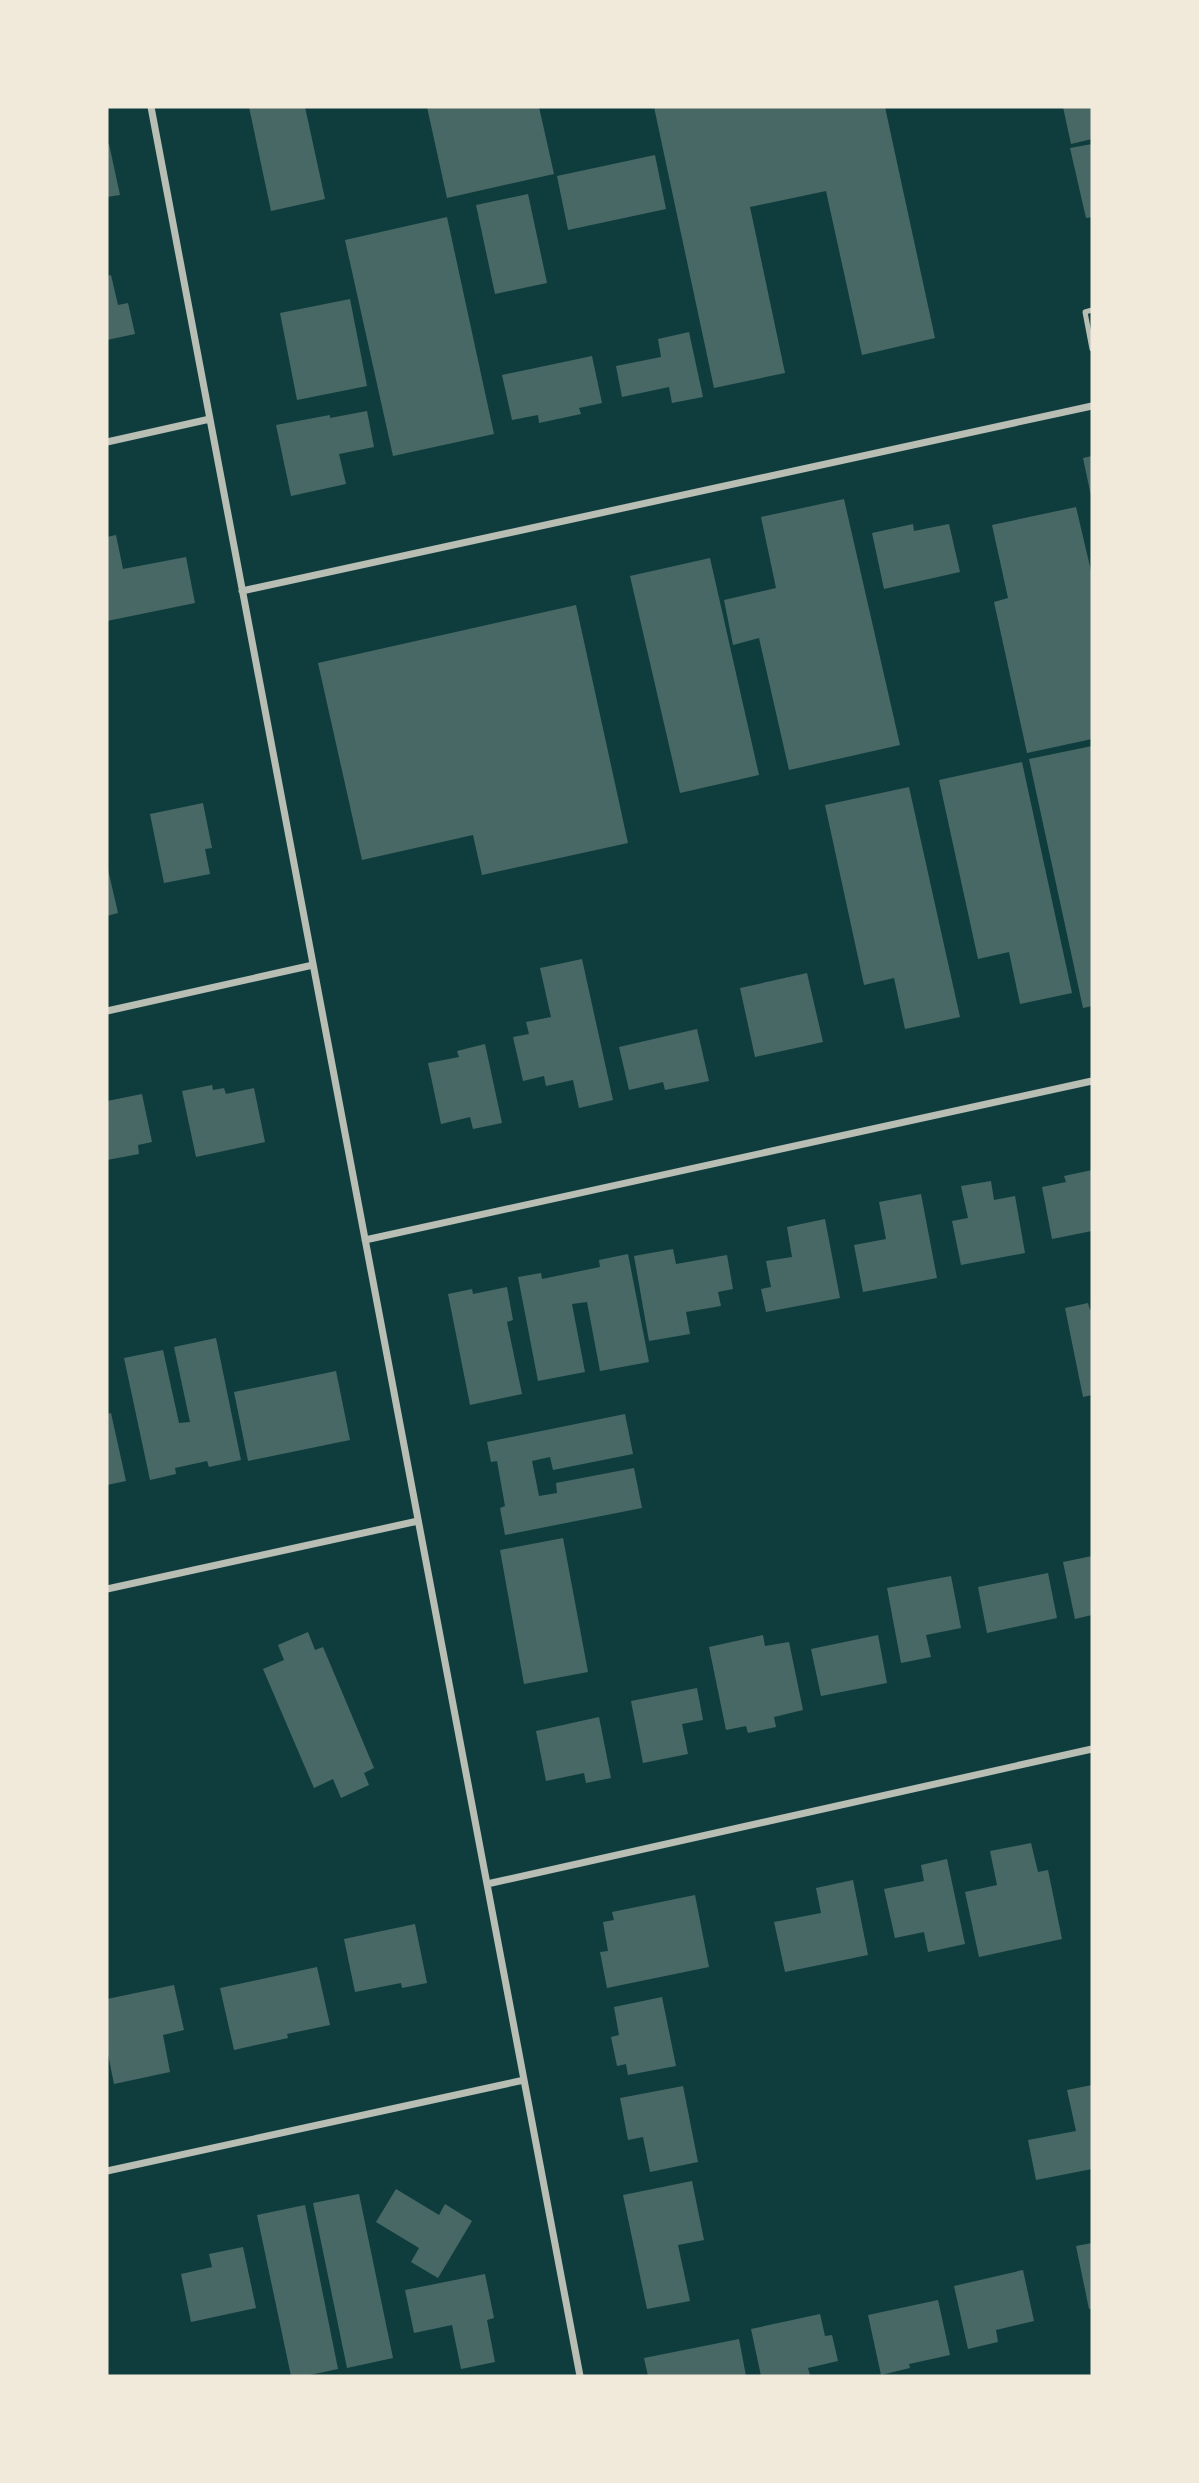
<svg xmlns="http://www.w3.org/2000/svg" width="1199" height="2483" font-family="Jost,sans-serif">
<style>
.building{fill:#486865}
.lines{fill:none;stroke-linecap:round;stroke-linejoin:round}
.service{stroke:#b8beb3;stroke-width:5}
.minor{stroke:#b8beb3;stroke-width:7}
</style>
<rect width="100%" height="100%" fill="#0f3d3e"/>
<!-- building -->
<path class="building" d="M249 107H305L325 199 271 211Z
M427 107H539L554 174 447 198Z
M654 107H885L935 338 862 355 826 191 750 207 785 373 714 388Z
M1063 107H1092V139L1071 144Z
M107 144H109L120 195 107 197Z
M1092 144V217L1086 218 1070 148Z
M655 155 666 209 568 230 557 176Z
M528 194 547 283 495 294 476 205Z
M447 217 494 434 393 456 345 240Z
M111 275 118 305 128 303 135 334 107 340V276Z
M350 299 367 386 297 400 280 313Z
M689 332 703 397 672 403 669 387 622 397 616 366 661 357 658 339Z
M592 356 602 403 579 408 581 414 539 423 538 415 512 420 502 375Z
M367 411 374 447 339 454 346 484 291 496 276 425 330 415V418Z
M1092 456V496H1091L1083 458Z
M844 499 900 745 789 770 759 638 733 645 724 600 776 588 761 517Z
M1076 507 1092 575V739L1027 753 994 602 1008 598 992 525Z
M913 524 914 531 949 524 960 572 884 589 872 533Z
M116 535 123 569 186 557 195 603 107 621V537Z
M710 558 759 775 680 793 630 576Z
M576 605 628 843 482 875 473 835 362 860 318 663Z
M1092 746V1006L1083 1008 1029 759Z
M1022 762 1072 993 1020 1004 1009 952 978 959 939 780Z
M909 787 960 1017 905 1029 894 978 864 985 825 805Z
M203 803 212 848 205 849 210 874 164 883 150 814Z
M107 865 118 913 107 916Z
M582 959 613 1100 579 1108 573 1080 546 1086 544 1076 523 1081 513 1037 529 1034 526 1022 551 1017 540 968Z
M807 973 823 1042 755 1057 740 988Z
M697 1029 709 1081 665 1090 663 1082 629 1090 619 1047Z
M485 1044 502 1123 473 1129 470 1117 441 1124 428 1063 459 1057 457 1051Z
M212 1085 213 1090 224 1088 226 1094 254 1088 265 1142 196 1157 182 1091Z
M142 1094 152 1142 138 1145 139 1154 107 1160V1101Z
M1092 1170V1231L1052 1239 1042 1187 1066 1182 1064 1176Z
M991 1181 994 1200 1015 1196 1025 1253 961 1265 952 1221 968 1218 961 1186Z
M921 1194 937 1278 863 1292 854 1245 886 1239 879 1202Z
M825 1219 840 1298 766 1312 761 1289 771 1287 766 1261 792 1257 787 1227Z
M673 1249 676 1264 727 1255 733 1289 718 1292 721 1306 686 1312 690 1334 649 1341 634 1256Z
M628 1254 649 1362 600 1371 587 1302 572 1304 585 1372 538 1381 518 1277 541 1273 542 1279 600 1267 599 1260Z
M507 1287 513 1320 507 1322 522 1394 470 1405 448 1294 472 1289 473 1294Z
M1088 1303 1090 1310 1092 1309V1395L1083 1397 1065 1308Z
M216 1338 241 1460 209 1467 207 1461 175 1468 176 1474 150 1480 124 1358 163 1350 179 1423 190 1422 174 1347Z
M336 1371 350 1440 248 1461 234 1392Z
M111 1413 126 1481 107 1485V1414Z
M625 1414 633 1454 553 1470 550 1457 532 1461 539 1496 557 1493 556 1483 634 1468 642 1508 505 1535 500 1508 505 1506 497 1461 491 1462 487 1442Z
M563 1538 588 1672 524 1684 500 1550Z
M1092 1556V1615L1075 1619 1063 1562Z
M1048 1573 1057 1618 987 1633 978 1587Z
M951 1576 961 1628 926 1635 931 1657 901 1663 887 1588Z
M308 1632 315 1650 323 1647 374 1768 364 1773 369 1785 341 1798 333 1779 314 1788 263 1669 284 1660 278 1645Z
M763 1635 765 1646 789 1642 803 1710 774 1717 776 1727 748 1733 746 1726 726 1730 709 1647Z
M878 1635 887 1683 821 1696 811 1649Z
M697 1688 703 1720 682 1724 688 1754 643 1763 631 1701Z
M599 1717 611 1778 586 1783 584 1773 546 1781 536 1731Z
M1031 1843 1038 1872 1048 1870 1062 1939 979 1957 965 1892 997 1885 990 1851Z
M947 1859 965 1944 928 1952 924 1932 895 1938 884 1889 924 1881 921 1865Z
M853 1880 868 1955 785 1972 774 1922 821 1913 816 1888Z
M695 1895 709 1967 607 1988 600 1952 608 1951 603 1922 614 1920 612 1912Z
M415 1924 427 1983 402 1988 401 1983 355 1992 344 1939Z
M317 1967 330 2025 287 2034 288 2038 234 2050 220 1988Z
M174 1985 184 2030 163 2035 170 2072 114 2084 107 2049V1999Z
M662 1997 676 2066 628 2075 626 2064 617 2066 611 2037 619 2035 614 2007Z
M1092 2085V2169L1036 2180 1028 2140 1076 2131 1067 2090Z
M683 2086 698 2162 650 2172 643 2137 628 2140 620 2098Z
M692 2181 704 2240 678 2245 690 2301 647 2309 623 2195Z
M396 2189 439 2215 445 2204 472 2221 438 2278 411 2262 419 2248 376 2222Z
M359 2194 393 2358 347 2368 313 2203Z
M305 2205 338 2369 305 2376H291L257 2215Z
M1092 2243V2308L1089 2309 1076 2246Z
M243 2247 256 2308 191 2322 181 2274 212 2267 209 2254Z
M1023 2270 1034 2321 996 2330 998 2342 968 2349 954 2286Z
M485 2274 494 2318 487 2320 495 2362 461 2369 452 2325 414 2333 405 2290Z
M938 2300 950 2355 909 2364 910 2368 881 2375 868 2315Z
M820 2314 825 2336 832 2335 838 2361 808 2368 810 2375 761 2376 751 2329Z
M739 2339 746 2376H648L644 2358Z"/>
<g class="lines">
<!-- service -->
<path class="service" d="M1092 310 1085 312 1092 349"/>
<!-- minor -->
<path class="minor" d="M151 107 580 2376
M107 442 210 419
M242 591 1092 406
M107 1011 313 965
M365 1240 1092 1081
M107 1589 418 1521
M487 1884 1092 1749
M107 2171 524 2080"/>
</g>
<!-- border -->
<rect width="1199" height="2483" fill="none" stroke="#f1e9da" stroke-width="217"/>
</svg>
